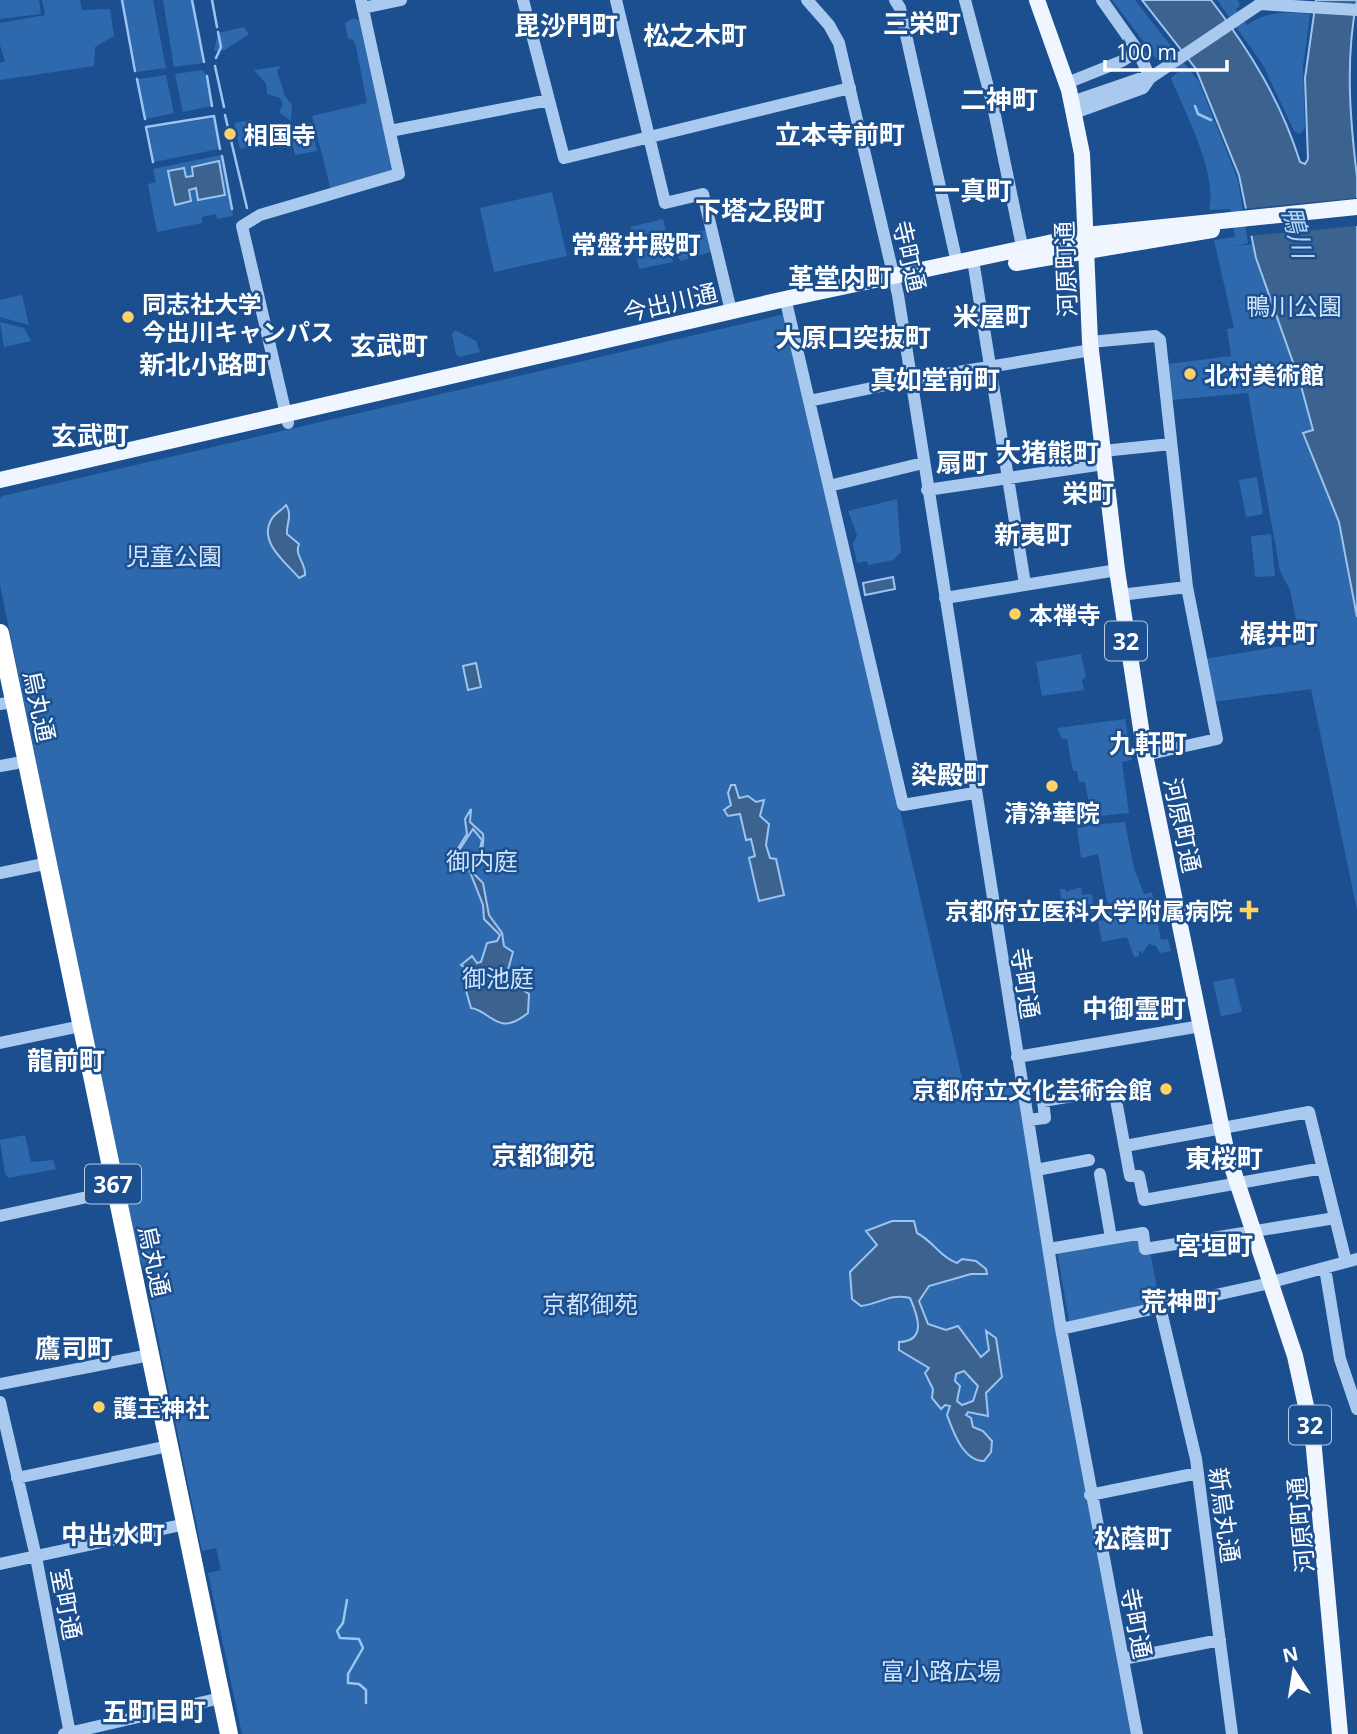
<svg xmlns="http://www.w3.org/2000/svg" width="1357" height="1734" font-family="'Open Sans','Noto Sans JP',sans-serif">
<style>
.green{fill:#2e69ad}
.water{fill:#3c6290;stroke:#9cc4f0;stroke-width:2;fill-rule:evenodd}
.pier{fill:#1b4f8f}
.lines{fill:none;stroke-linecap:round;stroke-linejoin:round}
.stream{stroke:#9cc4f0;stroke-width:2.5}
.minor{stroke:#a9c9ee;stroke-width:12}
.major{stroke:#f0f6ff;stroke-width:16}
.highway{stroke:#fff;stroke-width:18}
.poi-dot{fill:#ffd166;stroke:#1b4f8f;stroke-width:2.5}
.labels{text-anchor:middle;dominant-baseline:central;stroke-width:5;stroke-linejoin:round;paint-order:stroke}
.shield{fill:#1b4f8f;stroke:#bbcadd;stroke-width:2}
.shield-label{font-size:23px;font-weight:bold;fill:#fff}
.poi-label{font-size:24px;font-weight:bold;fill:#fff;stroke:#1b4f8f;text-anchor:start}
.street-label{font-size:24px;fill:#fff;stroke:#1b4f8f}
.park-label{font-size:24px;fill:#cfe3fa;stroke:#1b4f8f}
.neighbourhood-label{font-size:26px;font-weight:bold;fill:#fff;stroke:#1b4f8f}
.water-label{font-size:26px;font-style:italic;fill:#b5d3f5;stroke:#1b4f8f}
</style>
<rect width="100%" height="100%" fill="#1b4f8f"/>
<!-- green -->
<path class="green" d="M0 0H39L41 14 0 19Z
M42 0H80L82 10 110 9 114 36 95 47 94 66 0 80V63L5 61 0 45V23L45 15Z
M123 0H153L166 68 137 72Z
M163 0H191L203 63 174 67Z
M1112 0H1135L1199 82 1238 180 1248 243 1234 246 1357 233V910L1311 689 1212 702 1204 659 1301 643 1290 590 1280 571 1248 393 1172 400 1168 364 1231 356 1227 329 1234 328 1214 240 1235 237 1230 209 1209 210C1218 173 1185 113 1171 78L1180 70 1169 55 1159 62Z
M1217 0H1238L1240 6 1236 9 1247 25C1266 11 1288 12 1310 14L1303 67 1305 128 1300 134 1294 131 1263 65Z
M354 18 359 20 392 170 331 190 312 116 367 103 356 47 354 41 348 38 345 23Z
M244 27 249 34 225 50 214 51 218 33Z
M281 66 277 71 285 96 292 105 291 121 279 112 283 105 280 98 267 94 266 84 254 70Z
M202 70 205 73 212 106 183 112 175 74Z
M166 75 174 113 146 119 138 79Z
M213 118 219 149 154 162 148 128Z
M251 120 254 135 311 123 317 151 295 155 291 138 240 149 234 123Z
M221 155 233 216 217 219 216 214 202 217V223L157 232 148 184 156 182 153 169Z
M552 192 567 256 494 272 480 208Z
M663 219 673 262 639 269 630 227Z
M707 230 711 252 680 261 676 252 687 249 684 234Z
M22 295 29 325 0 317V300Z
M785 314 965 1091 1017 1086 1133 1734H242L208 1573 221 1570 216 1548 202 1551 147 1285 155 1280 153 1270 143 1268 141 1260H138L0 585V499L2 496Z
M0 322 24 328 31 341 4 347Z
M455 330 476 341 480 352 460 357 456 355 452 334Z
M1257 477 1263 514 1246 517 1239 480Z
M897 499 901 552 893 560 869 565 866 561 857 563 853 544 857 535 848 511Z
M1271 534 1275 576 1255 577 1251 536Z
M1081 654 1086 677 1082 680 1084 690 1042 696 1036 662Z
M1125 719 1132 760 1122 762 1129 813 1101 816V824L1125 822 1134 868 1144 894 1152 892 1161 940 1168 939 1171 951 1160 953 1156 946 1149 944 1142 953 1139 950V956L1134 957 1127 937 1102 942 1098 921 1104 920 1102 909 1108 908 1098 854 1081 858 1077 828 1093 825 1085 782H1079L1077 771H1073L1067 739H1062L1057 728Z
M1081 887 1082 895 1092 894 1094 912 1063 916 1060 889H1065L1066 892Z
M1234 978 1242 1012 1221 1016 1213 982Z
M25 1135 31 1162 53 1160 56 1169 9 1178 5 1174 0 1140Z
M1139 1236 1150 1252 1160 1304 1069 1322 1057 1250Z"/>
<!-- water -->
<path class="water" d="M1142 0H1211C1250 51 1281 101 1300 162L1305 164 1308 159 1305 78 1316 0H1357C1345 58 1350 119 1357 177V617L1339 522 1303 433 1313 430 1300 382 1256 258 1239 175 1196 69Z
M219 161 225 195 198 200 196 188 189 190 191 201 175 205 168 171 184 168 186 177 193 176 192 167Z
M286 505C293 516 286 523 287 534L299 544C294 555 306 563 305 575L299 578C288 564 258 543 271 520 274 514 282 510 286 505Z
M893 577 895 589 865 595 863 583Z
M476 663 481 687 468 690 463 666Z
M731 785H735L739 798 748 796 756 802 764 800 760 816 769 824 766 845 770 858 776 859 784 895 759 901 749 858 755 856 751 839 746 840 740 814 728 816 724 810 731 805 728 793Z
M471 809 470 822 483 834C485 854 476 855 472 872L483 883 489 915 502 933 504 946 513 952 507 973 513 975 515 985 529 994 528 1013C497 1038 492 1011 471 1008L465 987 468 969 461 965 472 956 477 963 481 962 487 943 497 941 500 935 484 919 483 905 468 867 452 858 467 834 465 819ZM473 829 482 840 479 854 470 866 456 855Z
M892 1221H914L917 1233C933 1241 940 1257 957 1263L962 1259 976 1261 986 1269 987 1274H971L929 1286 919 1301 928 1324 946 1330 958 1326 981 1357 989 1350 986 1331 996 1338 1002 1377 986 1393 988 1416 968 1412 966 1415 971 1418 973 1427 983 1431 992 1441 991 1452 984 1461C963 1461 953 1431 947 1415L950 1406 945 1405 941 1409 932 1398 933 1389 925 1373 929 1368 899 1350V1342C927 1341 918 1316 910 1298 889 1293 880 1304 861 1306L852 1299 850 1272 877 1245 866 1231ZM964 1371 978 1386 973 1401 962 1405 957 1401 960 1386 955 1381 956 1374Z"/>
<!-- pier -->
<path class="pier" d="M1357 198V226L1248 236 1242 209Z"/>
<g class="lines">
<!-- stream -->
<path class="stream" d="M122 0 135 71
M192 0 204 62
M212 0 217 27
M216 58 221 47 218 32
M215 66 224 107
M207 76 212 106
M137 79 145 119
M1195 106 1198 114 1211 120
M225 115 247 208
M222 156 232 209
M153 162 146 127 214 116 220 149
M347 1600 343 1623 337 1631 340 1638 359 1639 363 1648 348 1674V1683L359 1684 366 1690V1703"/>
<!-- minor -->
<path class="minor" d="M523 0 564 158 850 88
M616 0 665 203 703 194 731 311
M807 0 829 25 839 43 898 295 1061 1329 1137 1734
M895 0 900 8 957 263
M965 0 993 106 1023 251
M1102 0 1138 51 1150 78
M363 8 401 0
M1067 83 1122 61 1138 51
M1072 102 1139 79 1150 78
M1074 113 1143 88 1150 78 1260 4 1357 10
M390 131 549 100
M973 260 1025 584
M787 306 903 805 974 793
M1090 342 1155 336 1160 340 1187 587 1217 739 1145 755
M809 401 910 380 1091 350
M288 423 242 226 260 215 399 174 361 0
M1103 451 1171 444
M829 486 923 463
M927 490 1104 464
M1120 595 1187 587
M945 598 1117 570
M0 704 15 702
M0 766 17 763
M0 873 39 865
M0 1043 81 1026
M1017 1057 1201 1026
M1028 1120 1045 1118 1043 1101 1114 1089 1130 1176H1139L1144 1200 1323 1168
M1125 1146 1309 1112 1346 1262
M1036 1170 1089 1160
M1100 1174 1111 1238
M0 1216 115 1191
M1049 1249 1143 1233 1145 1249 1335 1218
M1325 1268 1340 1359 1357 1409
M1160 1307 1196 1459 1232 1734
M1061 1329 1261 1285 1357 1259
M0 1384 150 1355
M0 1402 36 1557 70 1734
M17 1478 159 1448
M1090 1495 1198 1473
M0 1564 186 1524
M1123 1659 1220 1640
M64 1734 221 1698"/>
<!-- major -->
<path class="major" d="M1037 0 1069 90 1082 154 1090 342 1117 570 1145 755 1226 1149 1295 1356 1313 1438 1340 1734
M1016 263 1212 230
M0 480 785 299 1086 235 1357 207"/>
<!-- highway -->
<path class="highway" d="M0 633 229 1734"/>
</g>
<!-- markers -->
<g class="poi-dot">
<circle cx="230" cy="134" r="7"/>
<circle cx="128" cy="317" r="7"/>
<circle cx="1190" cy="374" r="7"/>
<circle cx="1015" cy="614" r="7"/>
<circle cx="1052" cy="786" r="7"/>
<path d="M1245.5 899.5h7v7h7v7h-7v7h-7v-7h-7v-7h7z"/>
<circle cx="1166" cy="1089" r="7"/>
<circle cx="99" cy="1407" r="7"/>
</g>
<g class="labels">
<!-- shield labels -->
<g class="shield">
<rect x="1105" y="621.5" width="42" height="39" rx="5"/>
<rect x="85" y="1164.5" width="56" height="39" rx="5"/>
<rect x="1289" y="1405.5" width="42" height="39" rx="5"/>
</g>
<g class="shield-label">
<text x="1126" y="641">32</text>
<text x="113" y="1184">367</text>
<text x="1310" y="1425">32</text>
</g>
<!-- poi labels -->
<g class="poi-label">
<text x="244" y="134">相国寺</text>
<text x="142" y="303">同志社大学<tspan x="142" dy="28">今出川キャンパス</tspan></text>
<text x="1204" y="374">北村美術館</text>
<text x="1029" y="614">本禅寺</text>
<text x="1052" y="812" text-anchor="middle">清浄華院</text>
<text x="1233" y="910" text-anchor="end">京都府立医科大学附属病院</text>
<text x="1152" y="1089" text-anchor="end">京都府立文化芸術会館</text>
<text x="113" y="1407">護王神社</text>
</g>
<!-- street labels -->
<g class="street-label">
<text transform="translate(910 256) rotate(77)">寺町通</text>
<text transform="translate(1065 269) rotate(-92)">河原町通</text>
<text transform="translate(670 302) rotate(-13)">今出川通</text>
<text transform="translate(40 706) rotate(78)">烏丸通</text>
<text transform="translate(1183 825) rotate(78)">河原町通</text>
<text transform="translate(1026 983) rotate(81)">寺町通</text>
<text transform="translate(155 1261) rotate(78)">烏丸通</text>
<text transform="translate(1225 1515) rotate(82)">新烏丸通</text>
<text transform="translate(1300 1525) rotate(-95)">河原町通</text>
<text transform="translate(67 1604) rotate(79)">室町通</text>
<text transform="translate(1137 1623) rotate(79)">寺町通</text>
</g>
<!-- park labels -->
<g class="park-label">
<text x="1294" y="305">鴨川公園</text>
<text x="174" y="555">児童公園</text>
<text x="482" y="860">御内庭</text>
<text x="498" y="977">御池庭</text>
<text x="590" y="1303">京都御苑</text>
<text x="941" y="1670">富小路広場</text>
</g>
<!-- neighbourhood labels -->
<g class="neighbourhood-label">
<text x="922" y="23">三栄町</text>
<text x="566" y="25">毘沙門町</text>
<text x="695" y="35">松之木町</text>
<text x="999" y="99">二神町</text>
<text x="840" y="134">立本寺前町</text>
<text x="973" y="190">一真町</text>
<text x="760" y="210">下塔之段町</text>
<text x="636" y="244">常盤井殿町</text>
<text x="840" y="277">革堂内町</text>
<text x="992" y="316">米屋町</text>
<text x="853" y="337">大原口突抜町</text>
<text x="389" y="345">玄武町</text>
<text x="204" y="364">新北小路町</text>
<text x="935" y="379">真如堂前町</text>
<text x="90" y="435">玄武町</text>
<text x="1047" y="452">大猪熊町</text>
<text x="962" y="462">扇町</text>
<text x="1088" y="493">栄町</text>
<text x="1033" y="534">新夷町</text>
<text x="1279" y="633">梶井町</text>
<text x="1148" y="743">九軒町</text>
<text x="950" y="774">染殿町</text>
<text x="1134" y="1008">中御霊町</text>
<text x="66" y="1060">龍前町</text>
<text x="543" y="1155">京都御苑</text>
<text x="1224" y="1158">東桜町</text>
<text x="1214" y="1245">宮垣町</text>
<text x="1180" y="1301">荒神町</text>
<text x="74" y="1348">鷹司町</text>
<text x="113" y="1534">中出水町</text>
<text x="1133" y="1538">松蔭町</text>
<text x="154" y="1711">五町目町</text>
</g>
<!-- water labels -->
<g class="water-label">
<text transform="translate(1298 232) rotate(76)">鴨川</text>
</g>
</g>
<!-- north arrow -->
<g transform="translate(1294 1671) rotate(348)" stroke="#1b4f8f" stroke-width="5" paint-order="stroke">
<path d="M0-5L12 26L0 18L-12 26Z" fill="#ffffff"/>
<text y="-10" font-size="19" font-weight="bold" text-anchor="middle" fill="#ffffff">N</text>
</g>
<!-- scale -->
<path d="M1105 60v10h122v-10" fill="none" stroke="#ffffff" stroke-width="3.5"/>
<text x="1116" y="60" font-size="21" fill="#ffffff" stroke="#1b4f8f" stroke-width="5" paint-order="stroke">100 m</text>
</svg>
